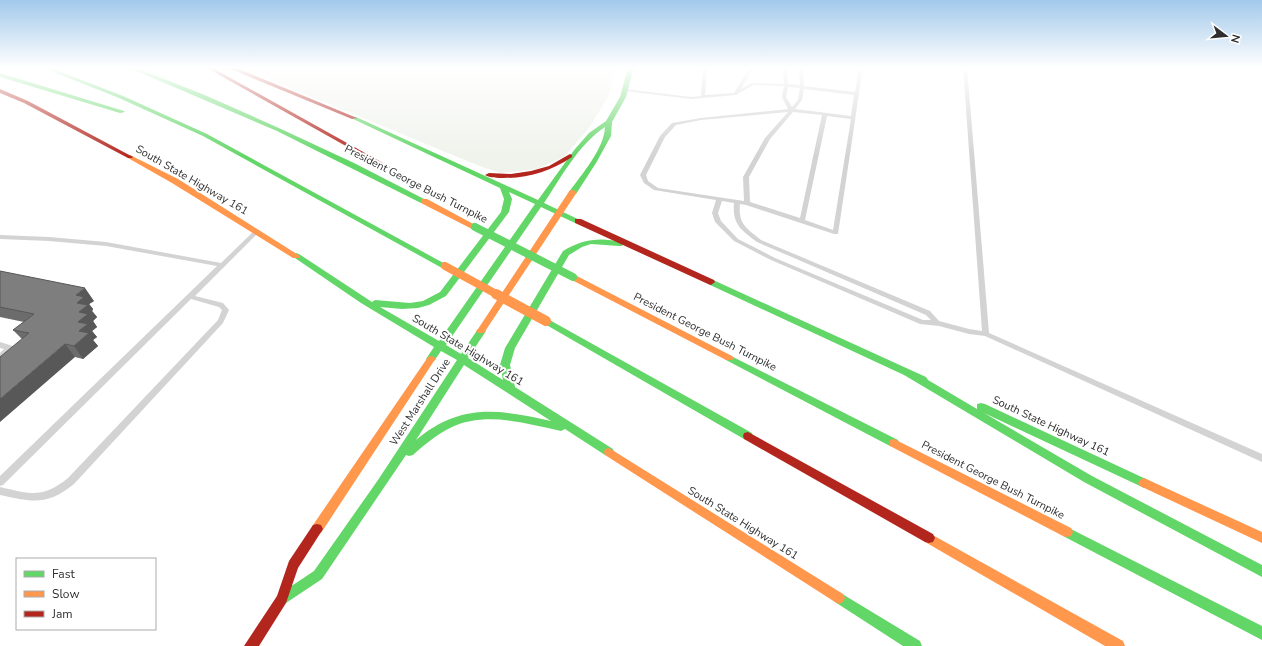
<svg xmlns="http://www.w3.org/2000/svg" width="1262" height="646" font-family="'Nunito Sans',sans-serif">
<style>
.green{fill:#f0f3ec}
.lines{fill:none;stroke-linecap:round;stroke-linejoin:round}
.lane{fill:#d3d3d3;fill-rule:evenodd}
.fast{fill:#63d668;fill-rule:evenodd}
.slow{fill:#ff974d;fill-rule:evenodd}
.jam{fill:#b3261e;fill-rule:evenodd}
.fast-bridge{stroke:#63d668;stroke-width:8}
.slow-bridge-far1{stroke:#ff974d;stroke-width:8}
.slow-bridge{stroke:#ff974d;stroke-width:10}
.wall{fill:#6c6c6c}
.shaded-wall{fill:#585858}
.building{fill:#7e7e7e;stroke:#585858}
.labels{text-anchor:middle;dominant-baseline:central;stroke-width:4;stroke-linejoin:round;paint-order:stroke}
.street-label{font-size:11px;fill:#2e2e2e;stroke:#fff}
</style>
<rect width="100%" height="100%" fill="#fff"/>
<!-- green -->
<path class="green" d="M239 67H618L608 97 589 128 564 157 537 169 501 173 482 167Z"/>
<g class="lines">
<!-- lane -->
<path class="lane" d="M703 67H707L705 95 734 93 750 67H754L741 89 752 83 784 84 783 67H787L788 84 800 85 799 67H803L804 86 855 92 859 67H863L838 234H834L746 205 740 204C738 224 746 228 761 240L930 311 939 321 969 329 982 331 963 67H967L989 333 1262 454V462L985 336 969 334 939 326 920 324 771 260 734 241 715 222 712 213 716 200 654 190 644 183 640 175 660 136 672 123 701 118 788 109 782 97 784 86 753 85 736 95 691 99 625 91 623 90 625 89 691 97 701 96ZM788 87 800 88 798 100 792 107 786 97ZM804 89 854 95 851 116 795 109 802 100ZM788 112 765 138 743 177 744 201 658 188 648 181 646 175 665 137 676 125 701 120ZM793 112 822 115 800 218 750 202 749 177 770 139ZM827 116 851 119 833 230 805 220ZM722 201 734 203C732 224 741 230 757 242L926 315 931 320H923L775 258 738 239 721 221 718 213Z
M257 229 260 231 195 296 223 303 229 310 223 323 74 484C47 506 32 502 0 495V487C30 494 42 499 68 478L218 320 222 310 219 307 191 299 3 485 0 486V476L217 266 106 246 49 241 0 239V235L49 237 106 242 221 263 255 230Z
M0 342 13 346 14 348 3 359 0 360V353L4 349 0 348Z"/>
<!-- fast -->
<path class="fast" d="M41 67H48L123 96 207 134 449 266 445 269 442 268 203 136 119 98Z
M127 67H134L207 96 281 129 354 163 428 201 427 203H421L277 131Z
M628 67H634L626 97 612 122 611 136 596 163 576 194H570L569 192C582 174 604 149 605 127 578 145 562 176 544 203L582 221 581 223H575L541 207 446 345 461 354 478 329H484L486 331 468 358 503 380 500 365 505 348 563 251C582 239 600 237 622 242L623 244 622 246H619L591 244 582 247 569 255 515 348 510 365 515 387 613 449 614 452 613 455 609 456 605 455 565 429 561 431C525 423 485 411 450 428 436 435 424 445 413 455L409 456 406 455 322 579 286 603 282 605 278 603 276 599 278 595 314 571 378 480 457 360 441 351 434 361H428L426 359 434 347 361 303 292 256 296 253 299 254 372 302 375 300 410 303 423 301 440 292 501 212 504 199 500 188 351 118 356 117 538 200 575 149 589 133 606 121 620 97ZM509 192 535 204 439 341 380 307 402 309 418 308 429 305 446 296 509 212 512 199ZM464 365 551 421C499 409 460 403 416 440Z
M0 73 124 111 125 112 120 113 0 77Z
M711 279 926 377 928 380 977 409V404L981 403 985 404 1148 480 1150 483 1148 486 1144 488 1140 486 984 413 1092 476 1262 565V577L1084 482 904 375 708 284 707 282Z
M546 318 752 433 753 436 752 439 748 440 744 439 543 323 542 321 543 319Z
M729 355 898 440 899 443 898 446 894 447 890 446 726 360 724 358 726 356Z
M1067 527 1262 626V640L1063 536 1061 532 1063 528Z
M839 592 920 641 922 646H903L835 602 833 598 835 594Z"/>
<!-- slow -->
<path class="slow" d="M130 155 178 179 300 256 299 258H293L172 183 128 158V156Z
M570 190H573L577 192 484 333H478L476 331 478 329Z
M421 199H427L479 227 475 229H472L421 203Z
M573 274 732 356 734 358 732 360H726L570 279 569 277Z
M431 356 434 357 436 359 434 361 321 533 317 534 313 533 311 529 313 525 428 357Z
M894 439 1071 528 1073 532 1071 536 1067 537 1063 536 890 446 889 443 890 440Z
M609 448 843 594 845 598 843 602 839 604 835 602 605 455 604 452 605 449Z
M1144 478 1262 532V543L1140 486 1138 483 1140 480Z
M929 533 1123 641 1125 646H1105L925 542 923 538 925 534Z"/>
<!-- jam -->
<path class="jam" d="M205 67H211L399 172 398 173H394Z
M228 67H234L357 118 352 119 228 68Z
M0 89 28 101 133 157 132 158H128L24 103 0 93Z
M570 154 572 155V157C551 171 529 178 504 178 498 178 490 178 485 175L489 173 511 174 531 171 549 166Z
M575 219H581L714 280 715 282 711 285 708 284 575 223Z
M748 432 933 534 935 538 933 542 929 543 925 542 744 439 743 436 744 433Z
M317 524 321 525 323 529 298 568 286 603 259 646H244L277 596 289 561 313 525Z"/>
<!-- fast-bridge -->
<path class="fast-bridge" d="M475 227 573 277"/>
<!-- slow-bridge-far1 -->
<path class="slow-bridge-far1" d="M445 266 498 295"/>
<!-- slow-bridge -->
<path class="slow-bridge" d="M496 294 546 321"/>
</g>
<!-- wall -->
<path class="wall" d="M0 271 94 301 89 304 93 309 92 311 97 317 93 321 97 327 92 331 97 337 93 340 98 346 83 359 75 357 22 339 13 330 24 322 0 317Z"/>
<!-- shaded-wall -->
<path class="shaded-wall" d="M85 288 94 301 89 304 93 309 92 311 97 317 93 321 97 327 92 331 97 337 93 340 98 346 83 359 74 346 79 331 78 322 79 312 76 295Z
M65 344 75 357 0 422V399Z"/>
<!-- building -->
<path class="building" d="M0 271 85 288 76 295 84 297 77 303 88 305 79 312 88 314 78 322 88 324 79 331 89 333 74 346 65 344 0 399V357L29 333 13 330 34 314 0 307Z"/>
<!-- sky -->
<linearGradient id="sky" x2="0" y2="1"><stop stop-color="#a2c9eb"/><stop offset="0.43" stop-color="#fff"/><stop offset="1" stop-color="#fff" stop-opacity="0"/></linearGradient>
<rect width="1262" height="157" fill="url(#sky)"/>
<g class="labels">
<!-- street labels -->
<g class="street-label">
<text transform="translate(192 180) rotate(30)">South State Highway 161</text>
<text transform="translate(416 184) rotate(27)">President George Bush Turnpike</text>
<text transform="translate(705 332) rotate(27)">President George Bush Turnpike</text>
<text transform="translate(468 350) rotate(31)">South State Highway 161</text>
<text transform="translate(420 402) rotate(-57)">West Marshall Drive</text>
<text transform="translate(1051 426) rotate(25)">South State Highway 161</text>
<text transform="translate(993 480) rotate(27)">President George Bush Turnpike</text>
<text transform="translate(743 523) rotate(32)">South State Highway 161</text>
</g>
</g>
<!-- legend -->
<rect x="16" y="558" width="140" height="72" fill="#ffffff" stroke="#ababab"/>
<rect x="24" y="571" width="20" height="6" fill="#63d668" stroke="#ababab"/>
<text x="52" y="578" font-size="12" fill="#2e2e2e">Fast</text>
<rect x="24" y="591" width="20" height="6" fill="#ff974d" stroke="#ababab"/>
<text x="52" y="598" font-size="12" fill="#2e2e2e">Slow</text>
<rect x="24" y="611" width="20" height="6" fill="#b3261e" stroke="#ababab"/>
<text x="52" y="618" font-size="12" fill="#2e2e2e">Jam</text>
<!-- north arrow -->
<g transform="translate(1226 36) rotate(106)" stroke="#ffffff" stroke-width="3" paint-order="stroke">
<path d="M0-3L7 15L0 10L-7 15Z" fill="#2e2e2e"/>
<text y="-6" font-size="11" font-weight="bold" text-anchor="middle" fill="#2e2e2e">N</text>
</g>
</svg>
